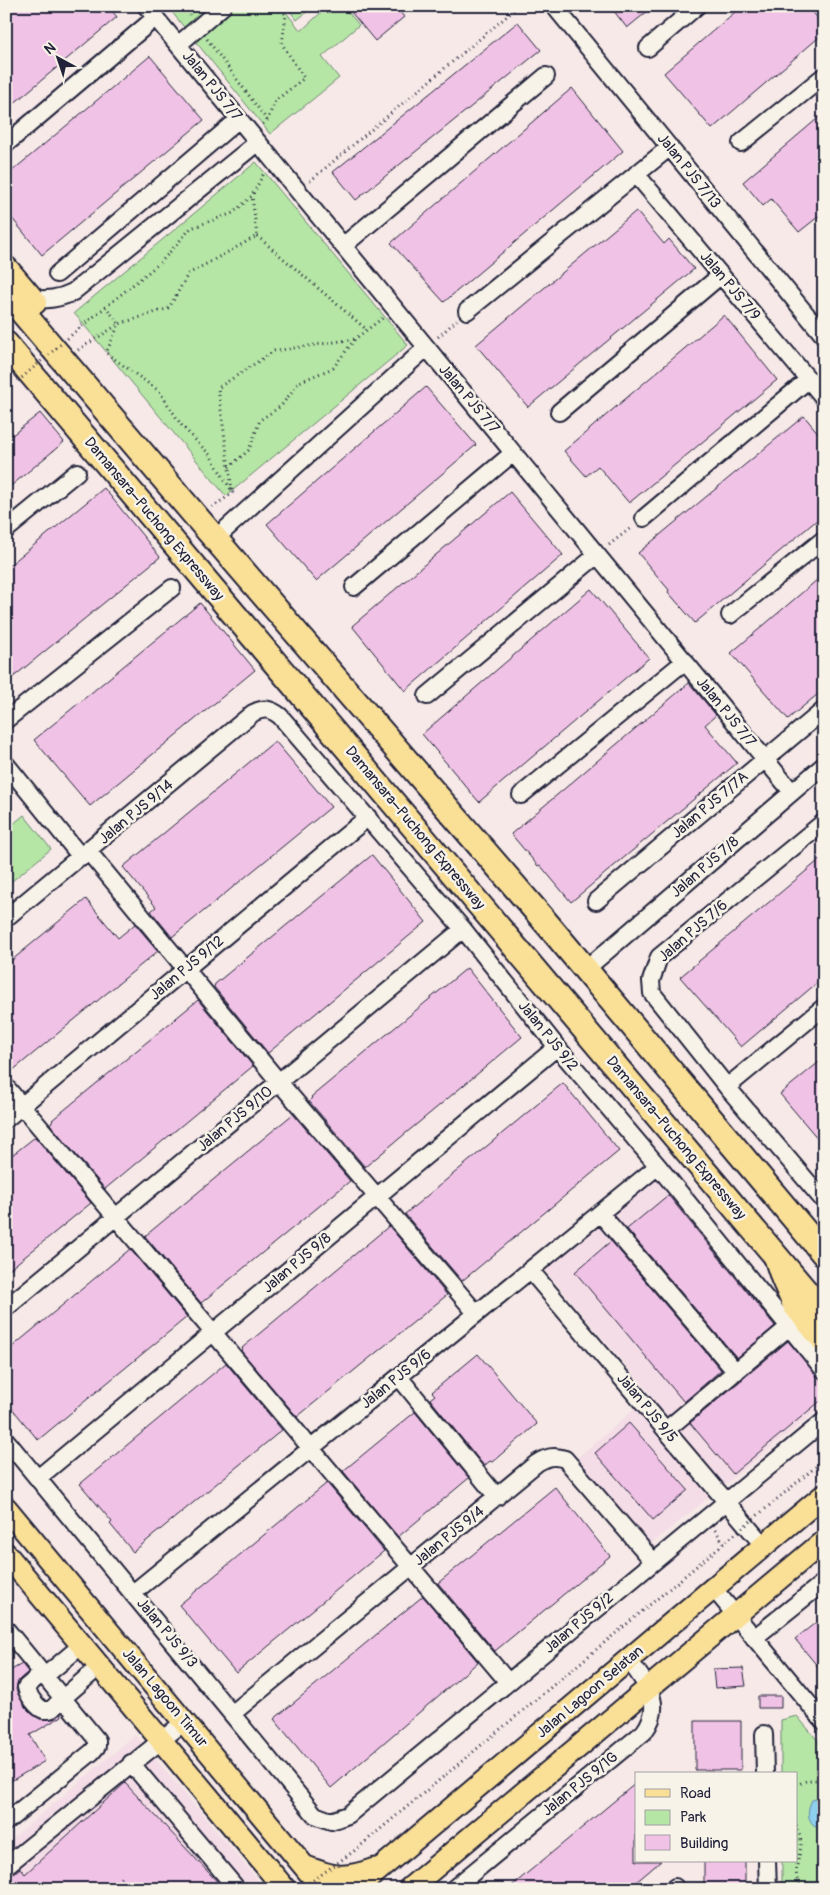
<svg xmlns="http://www.w3.org/2000/svg" width="830" height="1895" font-family="Pangolin,sans-serif">
<style>
.built{fill:#f4dde6}
.green{fill:#b5e6a5;stroke:#6c8470}
.water{fill:#8eceef;stroke:#6389a7}
.building{fill:#f0c2e5;stroke:#22223b}
.lines{fill:none;stroke-linecap:round;stroke-linejoin:round}
.minor-casing{stroke:#22223b;stroke-width:20}
.major-casing{stroke:#22223b;stroke-width:25}
.highway-casing{stroke:#22223b;stroke-width:28}
.path{stroke:#22223b;stroke-width:3;stroke-dasharray:1 4;stroke-linecap:butt}
.minor{stroke:#f7f3e8;stroke-width:16}
.major{stroke:#fadf96;stroke-width:21}
.highway{stroke:#fadf96;stroke-width:24}
.path-bridge{stroke:#22223b;stroke-width:3;stroke-dasharray:1 4;stroke-linecap:butt}
.labels{text-anchor:middle;dominant-baseline:central;stroke-width:5;stroke-linejoin:round;paint-order:stroke}
.street-label{font-size:15px;fill:#22223b;stroke:#f7f3e8}
</style>
<rect width="100%" height="100%" fill="#f6e9e7"/>
<filter id="ink" filterUnits="userSpaceOnUse"><feTurbulence type="fractalNoise" baseFrequency=".02" numOctaves="2"/><feDisplacementMap in="SourceGraphic" scale="10" xChannelSelector="R" yChannelSelector="G"/><feConvolveMatrix kernelMatrix="1 2 1 2 8 2 1 2 1" color-interpolation-filters="sRGB"/></filter>
<g filter="url(#ink)">
<!-- built -->
<path class="built" d="M669 1162 824 1358V1405L651 1544 577 1458 651 1395 541 1266Z
M135 1735 258 1880 261 1889H6V1844Z"/>
<!-- green -->
<path class="green" d="M167 6H281L301 31 328 6H343L359 25 322 57 339 78 270 134Z
M286 6H314L297 20Z
M256 162 408 345 226 496 74 313Z
M24 815 51 849 6 886V830Z
M797 1716 824 1748V1889H782V1861H796V1774H781V1720Z"/>
<!-- water -->
<path class="water" d="M824 1797V1827L819 1829C807 1822 806 1812 812 1800Z"/>
<!-- building -->
<path class="building" d="M6 6H108L117 17 6 110Z
M346 6H395L404 17 375 41Z
M610 6H654L627 28Z
M742 6H807L824 25V33L712 129 664 73Z
M518 22 541 50 356 200 333 172Z
M150 56 204 120 42 255 6 211V176Z
M572 88 623 151 444 302 391 243Z
M824 113V212L799 232 771 199 763 206 743 182Z
M636 211 664 244 669 239 694 269 528 407 476 345Z
M724 315 777 380 629 503 598 466 586 476 564 451Z
M426 387 476 445 316 581 267 524Z
M40 413 64 442 6 490V440Z
M804 416 824 440V514L695 623 668 592 669 590 638 553Z
M104 488 160 557 6 683V568Z
M510 492 563 555 405 691 352 626Z
M824 574V689L788 719 731 653Z
M591 589 649 658 479 802 422 734Z
M200 603 255 670 90 806 34 740Z
M689 683 716 715 705 725 737 763 571 902 540 865 538 866 511 834Z
M275 741 331 807 172 937 151 911 156 907 123 867Z
M372 855 426 922 268 1053 214 987 215 984Z
M824 856V977L741 1047 680 977Z
M86 899 118 938 135 924 158 951 6 1076V965Z
M467 968 522 1037 365 1167 309 1101 312 1098 311 1097Z
M198 1000 253 1066 105 1189 50 1124 53 1121 52 1120Z
M824 1058V1146L780 1094Z
M563 1083 619 1151 462 1281 405 1214Z
M293 1114 350 1181 201 1303 145 1236Z
M35 1137 91 1203 6 1272V1160Z
M668 1195 775 1326 737 1358 627 1229Z
M389 1226 447 1295 297 1417 241 1351 243 1349 242 1348Z
M611 1241 721 1370 684 1402 575 1272Z
M130 1249 187 1317 38 1440 6 1401V1352Z
M788 1341 824 1384V1398L733 1474 690 1423Z
M478 1354 537 1424 492 1462 490 1461 484 1466 430 1399 435 1395 432 1392Z
M226 1363 282 1430 133 1552 110 1524 112 1522 80 1484Z
M415 1412 469 1478 398 1537 343 1471Z
M629 1423 688 1490 653 1520 595 1453Z
M327 1483 384 1551 236 1673 179 1605Z
M555 1487 610 1556 495 1651 438 1583Z
M423 1596 478 1662 331 1788 274 1719Z
M824 1616V1674L795 1639Z
M22 1664 28 1672 19 1680 16 1689 25 1707 32 1714 40 1719H53L61 1714 62 1716 30 1735 45 1761 6 1784V1720L12 1717 6 1707V1673Z
M743 1668 746 1686 715 1688 713 1669Z
M758 1696H781V1708H758Z
M695 1721H741V1770H695Z
M125 1783 224 1889H6V1880L20 1868 25 1874Z
M636 1783V1861H661L628 1889H508Z
M704 1861H745V1887H704Z"/>
<g class="lines">
<!-- minor casing -->
<g class="minor-casing">
<path id="minor" d="M146 6 792 792
M554 6 824 336
M178 45 223 6
M648 48 697 6
M741 143 824 76
M6 144 155 18
M636 174 824 398
M343 246 546 76
M57 274 239 119
M31 299C47 300 59 299 73 292L258 142
M467 311 670 147
M559 412 721 275
M644 518 809 379
M6 530 77 472
M216 538 426 348
M354 587 513 453
M730 615 824 539
M427 696 597 555
M6 720 172 588
M6 764 81 857
M521 795 685 661
M824 822 659 957 651 981 652 993 727 1087 824 1201
M88 851 279 1082 476 1313
M596 901 824 710
M6 918 253 713C264 707 271 709 280 716L463 929 557 1047 658 1166 824 1370
M586 969 824 765
M6 1087 508 1682
M727 1087 824 1007
M6 1119 368 817
M600 1213 736 1372
M530 1270 764 1546
M6 1308 463 929
M399 1377 497 1497
M666 1430 790 1326
M6 1440 315 1815 331 1821 348 1815 824 1421
M38 1478 557 1047
M714 1589 824 1722
M133 1593 658 1166
M6 1629 97 1740V1746L92 1752 6 1822
M754 1638 824 1582
M82 1645 46 1675 39 1676 26 1687C27 1694 37 1708 44 1710 46 1710 50 1710 52 1709L63 1698 100 1666
M233 1713 537 1463C547 1457 554 1455 565 1459L653 1561
M764 1734 765 1774
M131 1763 237 1889
M767 1861 768 1889
M6 1866 184 1722
M453 1889 644 1732C665 1703 646 1685 629 1660
M673 1889 675 1887"/>
</g>
<!-- major casing -->
<g class="major-casing">
<path id="major" d="M775 1258 782 1279 794 1306 824 1343
M6 1508 323 1889
M6 1554 285 1889
M304 1866C334 1878 344 1880 375 1869
M356 1889 824 1495
M409 1889 824 1541"/>
</g>
<!-- highway casing -->
<g class="highway-casing">
<path id="highway" d="M6 269 34 302
M6 293 199 520 549 926 824 1254
M6 344 824 1313"/>
</g>
<!-- path -->
<path class="path" d="M185 6 190 15
M207 39 267 120
M263 124 267 121 275 101 304 78 282 44 286 15 278 6
M310 181 519 6
M257 236 367 330
M82 326 161 262 191 228 233 213 252 196 264 173
M438 337 457 320
M78 350 119 324 106 307
M229 467 249 450 260 420 281 406 299 382 333 368 355 339 384 317
M232 490 218 388 274 351 355 339
M233 493 210 455 182 426 159 391 106 353 119 324 169 308 188 274 257 236 252 196
M212 507 233 493
M609 545 632 527
M715 1530 724 1543
M796 1786C805 1780 813 1778 824 1782
M796 1825C798 1831 801 1838 801 1844 800 1858 789 1880 805 1889
M110 1889 121 1877"/>
<!-- minor -->
<use href="#minor" class="minor"/>
<!-- major -->
<use href="#major" class="major"/>
<!-- highway -->
<use href="#highway" class="highway"/>
<!-- path-bridge -->
<path class="path-bridge" d="M18 381 82 326
M301 1889 354 1851 824 1460"/>
</g>
</g>
<g class="labels">
<!-- street labels -->
<g class="street-label">
<text transform="translate(212 86) rotate(51)">Jalan PJS 7/7</text>
<text transform="translate(689 171) rotate(51)">Jalan PJS 7/13</text>
<text transform="translate(730 286) rotate(50)">Jalan PJS 7/9</text>
<text transform="translate(469 399) rotate(50)">Jalan PJS 7/7</text>
<text transform="translate(154 519) rotate(50)">Damansara–Puchong Expressway</text>
<text transform="translate(726 712) rotate(51)">Jalan PJS 7/7</text>
<text transform="translate(710 805) rotate(-40)">Jalan PJS 7/7A</text>
<text transform="translate(136 812) rotate(-40)">Jalan PJS 9/14</text>
<text transform="translate(415 828) rotate(50)">Damansara–Puchong Expressway</text>
<text transform="translate(705 867) rotate(-41)">Jalan PJS 7/8</text>
<text transform="translate(693 931) rotate(-41)">Jalan PJS 7/6</text>
<text transform="translate(187 968) rotate(-40)">Jalan PJS 9/12</text>
<text transform="translate(548 1036) rotate(51)">Jalan PJS 9/2</text>
<text transform="translate(235 1119) rotate(-40)">Jalan PJS 9/10</text>
<text transform="translate(676 1138) rotate(50)">Damansara–Puchong Expressway</text>
<text transform="translate(297 1263) rotate(-40)">Jalan PJS 9/8</text>
<text transform="translate(396 1379) rotate(-39)">Jalan PJS 9/6</text>
<text transform="translate(647 1408) rotate(50)">Jalan PJS 9/5</text>
<text transform="translate(449 1536) rotate(-39)">Jalan PJS 9/4</text>
<text transform="translate(579 1623) rotate(-40)">Jalan PJS 9/2</text>
<text transform="translate(167 1633) rotate(50)">Jalan PJS 9/3</text>
<text transform="translate(590 1692) rotate(-40)">Jalan Lagoon Selatan</text>
<text transform="translate(165 1698) rotate(50)">Jalan Lagoon Timur</text>
<text transform="translate(580 1784) rotate(-39)">Jalan PJS 9/1G</text>
</g>
</g>
<!-- margin -->
<rect width="830" height="1895" fill="none" stroke="#f7f3e8" stroke-width="25"/>
<rect x="12" y="12" width="805" height="1870" fill="none" stroke="#22223b" stroke-width="2" filter="url(#ink)"/>
<!-- legend -->
<rect x="635" y="1772" width="162" height="90" fill="#f7f3e8" stroke="#a29fa3"/>
<rect x="645" y="1789" width="25" height="8" fill="#fadf96" stroke="#a29fa3"/>
<text x="680" y="1798" font-size="15" fill="#22223b">Road</text>
<rect x="645" y="1810" width="25" height="15" fill="#b5e6a5" stroke="#a29fa3"/>
<text x="680" y="1822" font-size="15" fill="#22223b">Park</text>
<rect x="645" y="1835" width="25" height="15" fill="#f0c2e5" stroke="#a29fa3"/>
<text x="680" y="1848" font-size="15" fill="#22223b">Building</text>
<!-- north arrow -->
<g transform="translate(58 58) rotate(320)" stroke="#f7f3e8" stroke-width="4" paint-order="stroke">
<path d="M0-4L9 19L0 12L-9 19Z" fill="#22223b"/>
<text y="-8" font-size="14" font-weight="bold" text-anchor="middle" fill="#22223b">N</text>
</g>
</svg>
